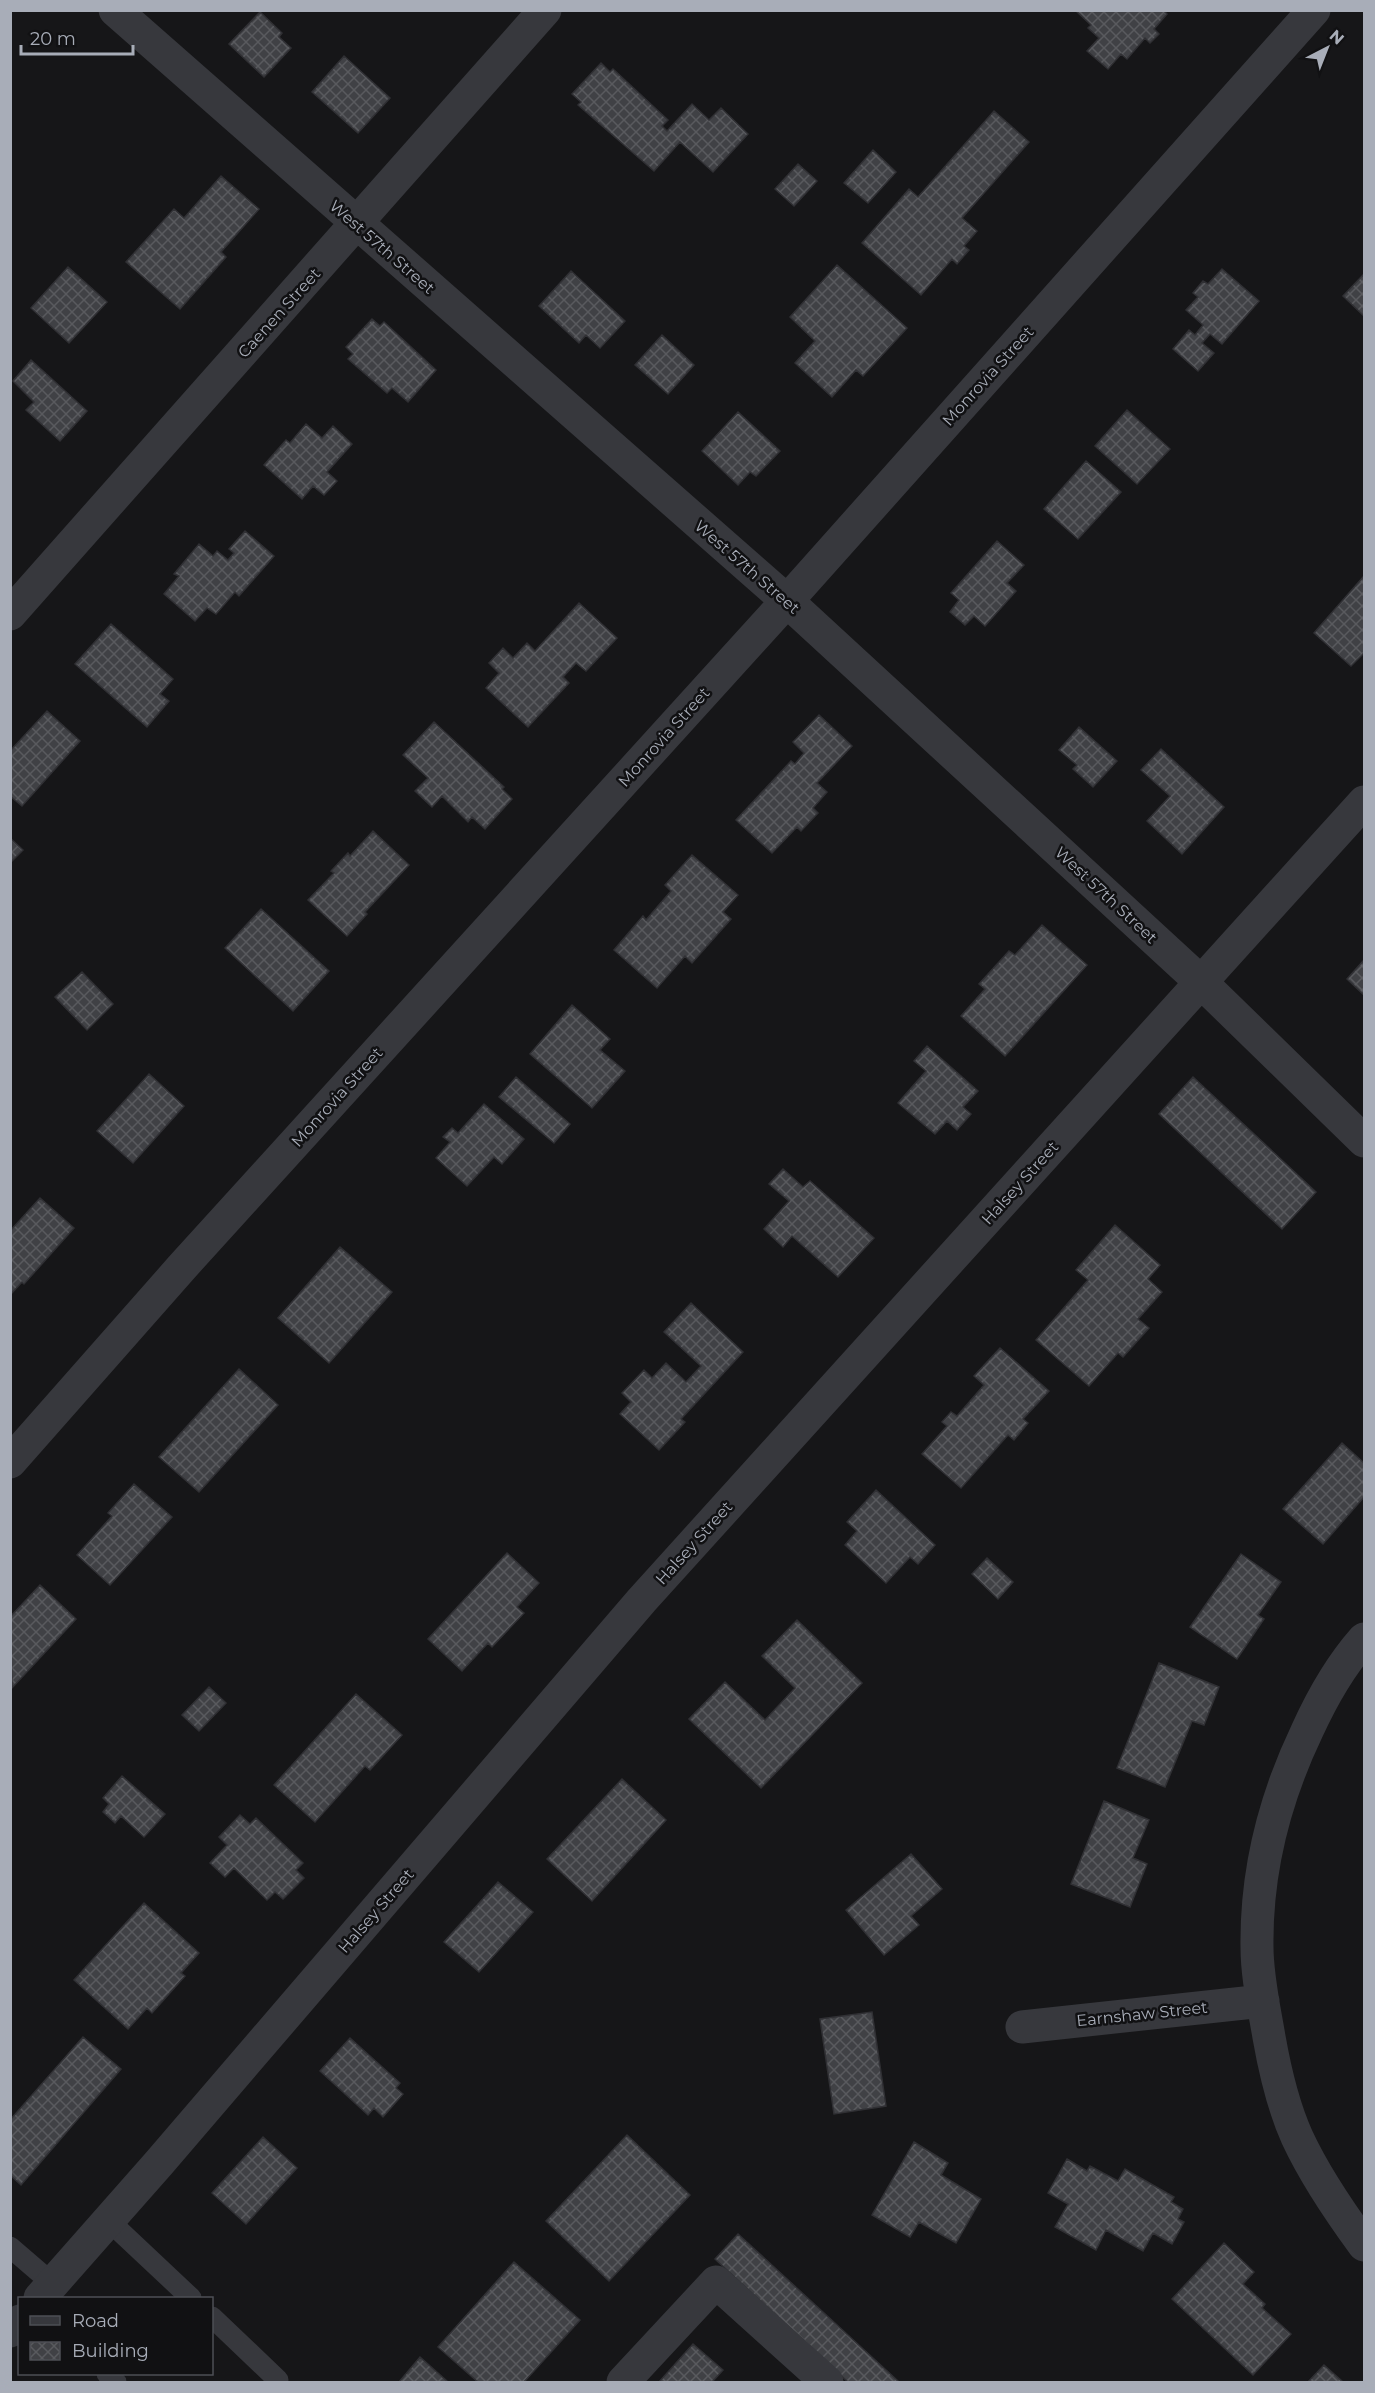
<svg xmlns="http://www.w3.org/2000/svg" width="1375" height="2393" font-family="Montserrat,sans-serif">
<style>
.building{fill:url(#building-cross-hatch);stroke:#303034;stroke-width:1.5}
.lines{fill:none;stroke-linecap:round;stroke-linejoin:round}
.lane{stroke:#37383d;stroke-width:21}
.street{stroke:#37383d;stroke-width:33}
.labels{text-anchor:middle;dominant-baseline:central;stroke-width:5;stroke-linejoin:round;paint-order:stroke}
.street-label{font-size:16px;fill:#a8adb8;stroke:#111113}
</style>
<defs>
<pattern id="building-cross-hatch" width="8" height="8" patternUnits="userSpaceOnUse" patternTransform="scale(1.5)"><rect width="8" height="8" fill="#404145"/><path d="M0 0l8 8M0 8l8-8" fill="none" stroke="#595a5e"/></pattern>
</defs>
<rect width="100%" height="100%" fill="#161618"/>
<!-- building -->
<path class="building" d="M1075 10H1163L1167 14 1154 29 1159 34 1150 43 1145 38 1127 59 1121 54 1108 69 1087 51 1099 38 1088 28 1091 25Z
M260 12 282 33 279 37 291 48 264 77 229 44Z
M344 56 390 98 358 133 312 92Z
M601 63 610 72 613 69 668 120 662 126 667 131 692 104 709 120 721 108 748 134 713 172 680 142 654 171 578 105 581 102 572 94Z
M994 111 1029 142 962 218 977 231 964 246 969 250 957 264 952 259 921 295 862 243 909 189 918 197Z
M873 150 896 172 868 203 844 183Z
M798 164 817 181 794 206 775 189Z
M221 176 259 209 221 252 226 257 180 309 126 262 174 209 184 218Z
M837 265 907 328 863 376 856 370 832 397 795 363 815 341 790 317Z
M68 267 107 302 69 343 31 308Z
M1222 269 1259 301 1222 344 1210 334 1202 343 1214 353 1198 371 1173 349 1189 330 1195 335 1203 325 1186 310 1198 297 1193 293 1203 281 1208 284Z
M571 271 625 321 600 348 586 335 579 343 539 306Z
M1363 275 1364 277V316L1343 296Z
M372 319 380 326 384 322 436 370 408 402 392 388 387 393 348 359 353 354 346 347Z
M662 335 694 365 668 394 635 365Z
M31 360 87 411 60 441 26 410 34 402 13 381Z
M1127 410 1170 449 1137 484 1095 446Z
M738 412 780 451 756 476 750 472 738 485 702 451Z
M306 424 322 438 333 426 352 444 327 472 337 481 324 495 313 486 302 499 264 465 286 440 290 443Z
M1086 461 1121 492 1078 539 1044 509Z
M245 531 274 556 239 596 235 592 216 614 207 608 195 621 164 594 179 576 174 574 199 544 213 556 217 551 228 560 234 553 229 549Z
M997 541 1024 565 1007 583 1016 591 985 626 974 616 965 625 950 612 959 600 951 593Z
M1364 576V653L1351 666 1314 633Z
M579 603 617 638 586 671 576 663 563 677 569 683 528 727 486 688 499 673 489 663 503 648 513 658 527 643 535 651Z
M111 624 173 679 160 694 169 701 147 727 75 664Z
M47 711 80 741 22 806 10 796V751Z
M819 715 852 746 817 783 827 792 813 808 818 813 801 831 797 827 772 853 736 820 791 761 795 764 804 753 793 742Z
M434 722 504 787 502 789 512 799 485 829 472 817 468 822 442 796 432 807 415 791 428 778 403 755Z
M1079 727 1117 761 1093 787 1073 769 1077 765 1059 750Z
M1161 749 1224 807 1182 854 1147 821 1170 796 1141 770Z
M373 831 409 865 365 912 367 914 347 936 308 900 334 873 331 871 348 853 350 856Z
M10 838 23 850 10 863Z
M692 855 738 895 723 912 731 919 692 963 685 956 657 988 614 950 643 916 646 920 671 891 665 885Z
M261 909 329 971 293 1011 225 948Z
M1042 925 1087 965 1005 1056 961 1016 985 989 979 984 1009 951 1015 955Z
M1364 960V995L1347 979Z
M82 972 113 1004 87 1030 55 997Z
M572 1005 610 1039 600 1050 625 1071 592 1108 530 1054Z
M927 1046 978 1091 963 1107 971 1114 957 1130 947 1121 935 1134 898 1103 926 1071 914 1061Z
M149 1074 184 1106 133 1163 97 1131Z
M516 1077 570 1124 554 1143 499 1097Z
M1193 1077 1316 1192 1282 1229 1159 1114Z
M484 1104 524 1139 502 1164 494 1157 467 1186 436 1158 450 1142 443 1137 452 1128 458 1133Z
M783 1169 803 1187 810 1181 874 1238 838 1277 792 1236 783 1247 764 1229 789 1201 769 1184Z
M40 1198 74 1228 24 1284 22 1282 10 1295V1231Z
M1115 1225 1160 1265 1148 1279 1162 1292 1138 1319 1149 1328 1123 1357 1118 1353 1089 1386 1036 1340 1088 1280 1076 1270Z
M340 1247 392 1292 329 1363 278 1318Z
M691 1303 743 1352 681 1419 685 1422 659 1450 620 1414 631 1402 622 1393 644 1370 652 1378 666 1363 686 1382 701 1366 664 1332Z
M1000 1348 1049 1391 1023 1419 1028 1423 1014 1440 1008 1435 961 1488 922 1454 947 1426 942 1422 951 1412 957 1416 984 1385 974 1376Z
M239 1369 278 1405 199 1492 159 1457Z
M1342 1443 1364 1463V1497L1323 1544 1283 1509Z
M134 1484 172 1517 110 1585 77 1555 112 1516 108 1513Z
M876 1490 935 1545 918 1564 910 1557 886 1583 845 1545 857 1531 847 1522Z
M507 1553 539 1583 517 1607 524 1613 492 1647 488 1643 462 1671 428 1639Z
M1241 1554 1281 1582 1258 1615 1264 1619 1237 1659 1190 1627Z
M987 1558 1013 1582 998 1599 972 1574Z
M40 1585 76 1619 12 1688 10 1617Z
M797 1620 862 1683 761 1788 689 1719 725 1682 765 1720 795 1688 762 1656Z
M1159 1663 1219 1687 1204 1725 1192 1721 1165 1787 1117 1768Z
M209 1687 226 1703 199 1731 182 1715Z
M356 1694 402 1735 370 1770 365 1766 315 1822 274 1785Z
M122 1776 165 1814 144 1837 121 1816 115 1823 103 1812 109 1804 103 1798Z
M622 1779 666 1820 592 1901 547 1859Z
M1104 1801 1149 1820 1133 1858 1147 1864 1130 1907 1071 1884Z
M240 1815 250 1824 256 1818 303 1863 296 1870 304 1878 283 1899 275 1892 267 1900 234 1868 225 1877 210 1863 227 1845 219 1837Z
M911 1854 942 1889 911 1916 919 1925 884 1955 846 1910Z
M498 1882 533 1912 479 1972 444 1942Z
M144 1903 199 1953 181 1973 185 1976 152 2013 147 2008 128 2029 74 1980Z
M872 2012 886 2106 834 2114 820 2019Z
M83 2037 121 2069 21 2185 10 2175V2120Z
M350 2038 400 2083 396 2088 403 2094 383 2117 374 2108 368 2115 320 2071Z
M627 2135 690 2195 609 2281 546 2221Z
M263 2137 297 2168 246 2224 212 2193Z
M914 2142 948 2163 941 2175 981 2199 956 2243 919 2222 910 2237 872 2215Z
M1067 2159 1087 2171 1090 2166 1118 2181 1125 2169 1174 2197 1171 2202 1183 2209 1178 2219 1184 2222 1172 2244 1153 2233 1143 2251 1106 2230 1096 2250 1055 2227 1068 2204 1048 2193Z
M738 2234 898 2381 896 2382H848L715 2259Z
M1224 2243 1254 2272 1243 2284 1265 2304 1262 2308 1291 2334 1253 2375 1172 2299Z
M514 2262 580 2320 524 2382H478L438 2347Z
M693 2344 723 2370 712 2382H659Z
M420 2357 448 2382H399Z
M1324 2365 1343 2382H1308Z"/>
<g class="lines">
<!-- lane -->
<path class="lane" d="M108 2220 191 2298
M10 2247 53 2284
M212 2317 278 2380
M107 2374 116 2382"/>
<!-- street -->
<path class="street" d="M115 10 787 601 1202 983 1364 1141
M10 614 545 10
M10 1462 182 1267 787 601 1314 10
M1364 1639C1340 1666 1322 1698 1307 1731 1275 1798 1256 1872 1257 1947 1257 1977 1264 2007 1269 2037 1275 2071 1283 2106 1297 2137 1315 2176 1339 2211 1364 2245
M1022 2027 1263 2001
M40 2298 159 2163 642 1600 1364 802
M10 2331 20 2321
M623 2382 716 2282 827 2382"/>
</g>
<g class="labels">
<!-- street labels -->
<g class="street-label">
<text transform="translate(382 247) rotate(41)">West 57th Street</text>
<text transform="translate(279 313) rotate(-48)">Caenen Street</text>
<text transform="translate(988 376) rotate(-48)">Monrovia Street</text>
<text transform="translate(747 567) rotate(41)">West 57th Street</text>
<text transform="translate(664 737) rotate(-48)">Monrovia Street</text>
<text transform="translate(1106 895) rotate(43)">West 57th Street</text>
<text transform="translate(337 1097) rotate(-48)">Monrovia Street</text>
<text transform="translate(1020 1183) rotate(-48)">Halsey Street</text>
<text transform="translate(694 1543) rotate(-48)">Halsey Street</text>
<text transform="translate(376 1911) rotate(-49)">Halsey Street</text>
<text transform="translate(1142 2014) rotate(-6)">Earnshaw Street</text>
</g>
</g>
<!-- border -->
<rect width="1375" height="2393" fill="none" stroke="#a8adb8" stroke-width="24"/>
<!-- legend -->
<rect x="18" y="2297" width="195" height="78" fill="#111113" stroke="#4d4f55" stroke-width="1.5"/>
<rect x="30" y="2316" width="30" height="9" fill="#37383d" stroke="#4d4f55" stroke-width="1.5"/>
<text x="72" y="2327" font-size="18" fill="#a8adb8">Road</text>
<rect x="30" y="2342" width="30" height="18" fill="url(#building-cross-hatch)" stroke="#4d4f55" stroke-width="1.5"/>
<text x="72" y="2357" font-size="18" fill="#a8adb8">Building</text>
<!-- north arrow -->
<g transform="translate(1327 48) rotate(42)" stroke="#111113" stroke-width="4.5" paint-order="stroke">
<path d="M0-4.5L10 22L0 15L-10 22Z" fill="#a8adb8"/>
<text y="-9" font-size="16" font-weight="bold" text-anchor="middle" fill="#a8adb8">N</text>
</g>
<!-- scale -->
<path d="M21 45v9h112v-9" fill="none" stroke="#a8adb8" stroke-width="3"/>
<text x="30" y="45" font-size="18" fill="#a8adb8" stroke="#111113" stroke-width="4.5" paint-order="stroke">20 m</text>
</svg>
